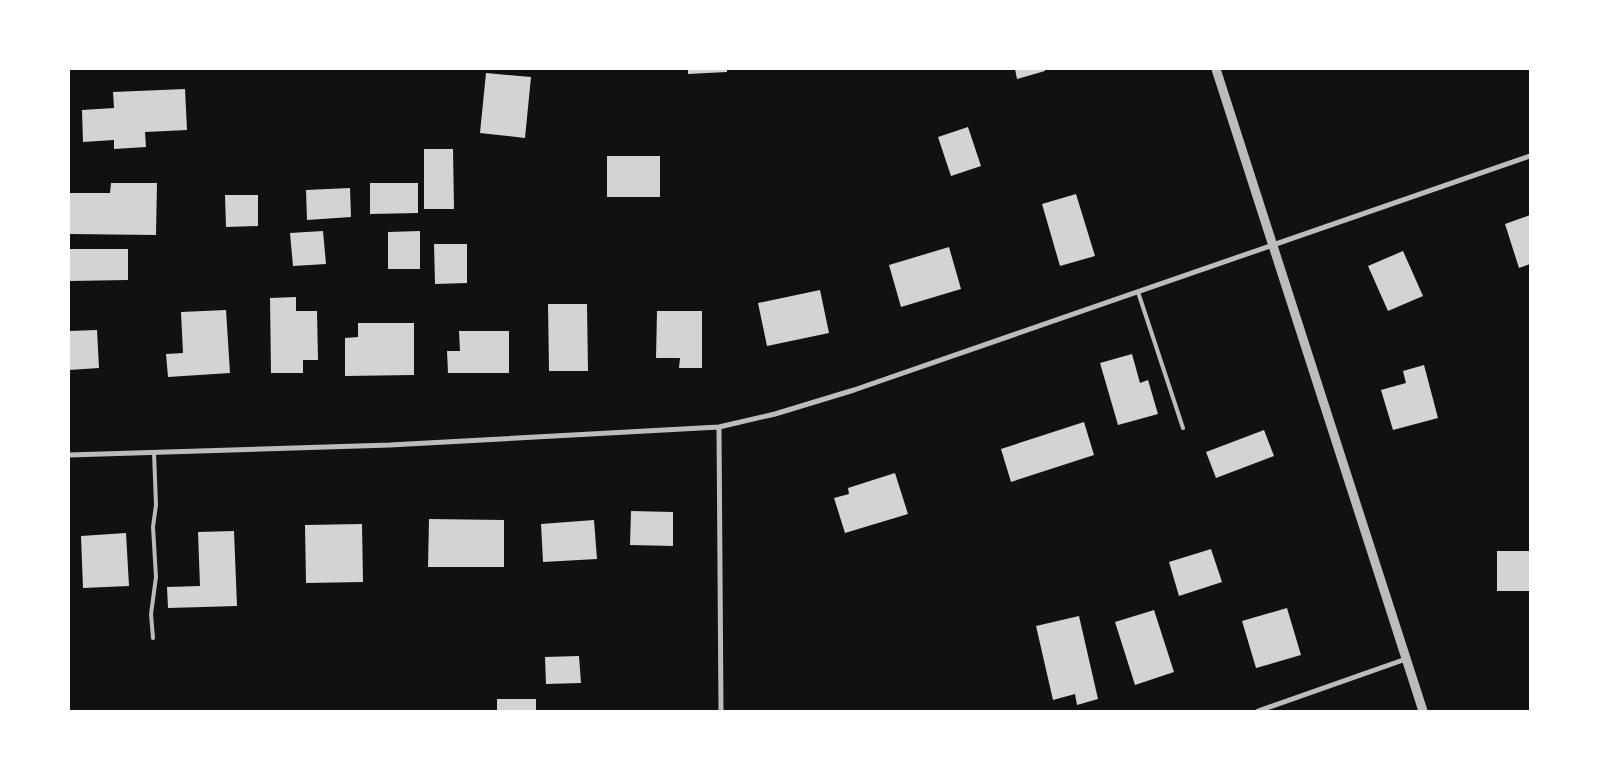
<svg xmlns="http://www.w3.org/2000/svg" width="1599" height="780" font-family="Commissioner,sans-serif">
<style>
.building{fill:#d3d3d3}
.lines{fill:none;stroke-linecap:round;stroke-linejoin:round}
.service{stroke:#bcbcbc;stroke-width:4}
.minor{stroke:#bcbcbc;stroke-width:5}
.tertiary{stroke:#bcbcbc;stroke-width:9}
</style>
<rect width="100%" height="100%" fill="#111"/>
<!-- building -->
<path class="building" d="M688 69H727V72L688 74Z
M1015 69H1044L1045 71 1017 79Z
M486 73 531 77 525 138 480 133Z
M185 89 187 130 145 132 146 147 114 149V140L83 142 82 110 114 108 113 92Z
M968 127 981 166 951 176 938 137Z
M424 149H453L454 209H424Z
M607 156H660V197H607Z
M111 183H157L156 235 69 234V193H110Z
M370 183H418V213L370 214Z
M350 188 351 217 307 220 306 190Z
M1076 194 1095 256 1060 266 1042 204Z
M225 195H258V226L226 227Z
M1530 215V264L1519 268 1505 224Z
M323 231 326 264 293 266 290 233Z
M420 231V269H388V232Z
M434 244H467V283L435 284Z
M949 247 961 289 901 307 889 265Z
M69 249H128V280L70 281Z
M1403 251 1423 296 1388 311 1368 266Z
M820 290 829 333 767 346 758 303Z
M296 297V311H317L318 360H303V373H271L270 298Z
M548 304H587L588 371H549Z
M226 310 230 373 168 377 166 354 183 353 181 312Z
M657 311H702V368H679L680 358H656Z
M358 323H414V375L345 376V338L358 337Z
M97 330 99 368 69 370V331Z
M459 331H509V373H448L447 351H460Z
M1132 354 1140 383 1148 380 1158 414 1118 425 1100 363Z
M1424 365 1438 418 1393 430 1381 390 1406 383 1403 371Z
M1084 422 1094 455 1011 482 1001 449Z
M1264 430 1274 456 1216 478 1206 452Z
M895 473 908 514 845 533 834 498 849 494 848 488Z
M631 511 673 512V546L630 545Z
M429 519 504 520V567H428Z
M594 520 597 559 543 562 541 524Z
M362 524 363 582 306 583 305 525Z
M234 531 237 606 168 608 167 587 200 586 198 532Z
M126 533 129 586 83 588 81 536Z
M1211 549 1222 582 1179 596 1169 562Z
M1497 551H1530V591H1497Z
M1287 608 1301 655 1256 668 1242 621Z
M1154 610 1174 672 1135 685 1115 622Z
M1079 616 1098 699 1077 705 1075 694 1053 700 1036 626Z
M579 656 581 683 546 684 545 657Z
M497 699H536V711H497Z"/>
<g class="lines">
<!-- service -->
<path class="service" d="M1138 292 1183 428
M153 638 151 614 156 577 153 527 156 505 154 452"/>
<!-- minor -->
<path class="minor" d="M719 427 721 711
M69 455 390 445 719 427 775 414 854 390 1530 156
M1258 711 1406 659"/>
<!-- tertiary -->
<path class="tertiary" d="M1216 69 1423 711"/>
</g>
<!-- border -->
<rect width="1599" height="780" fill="none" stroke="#ffffff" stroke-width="140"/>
</svg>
